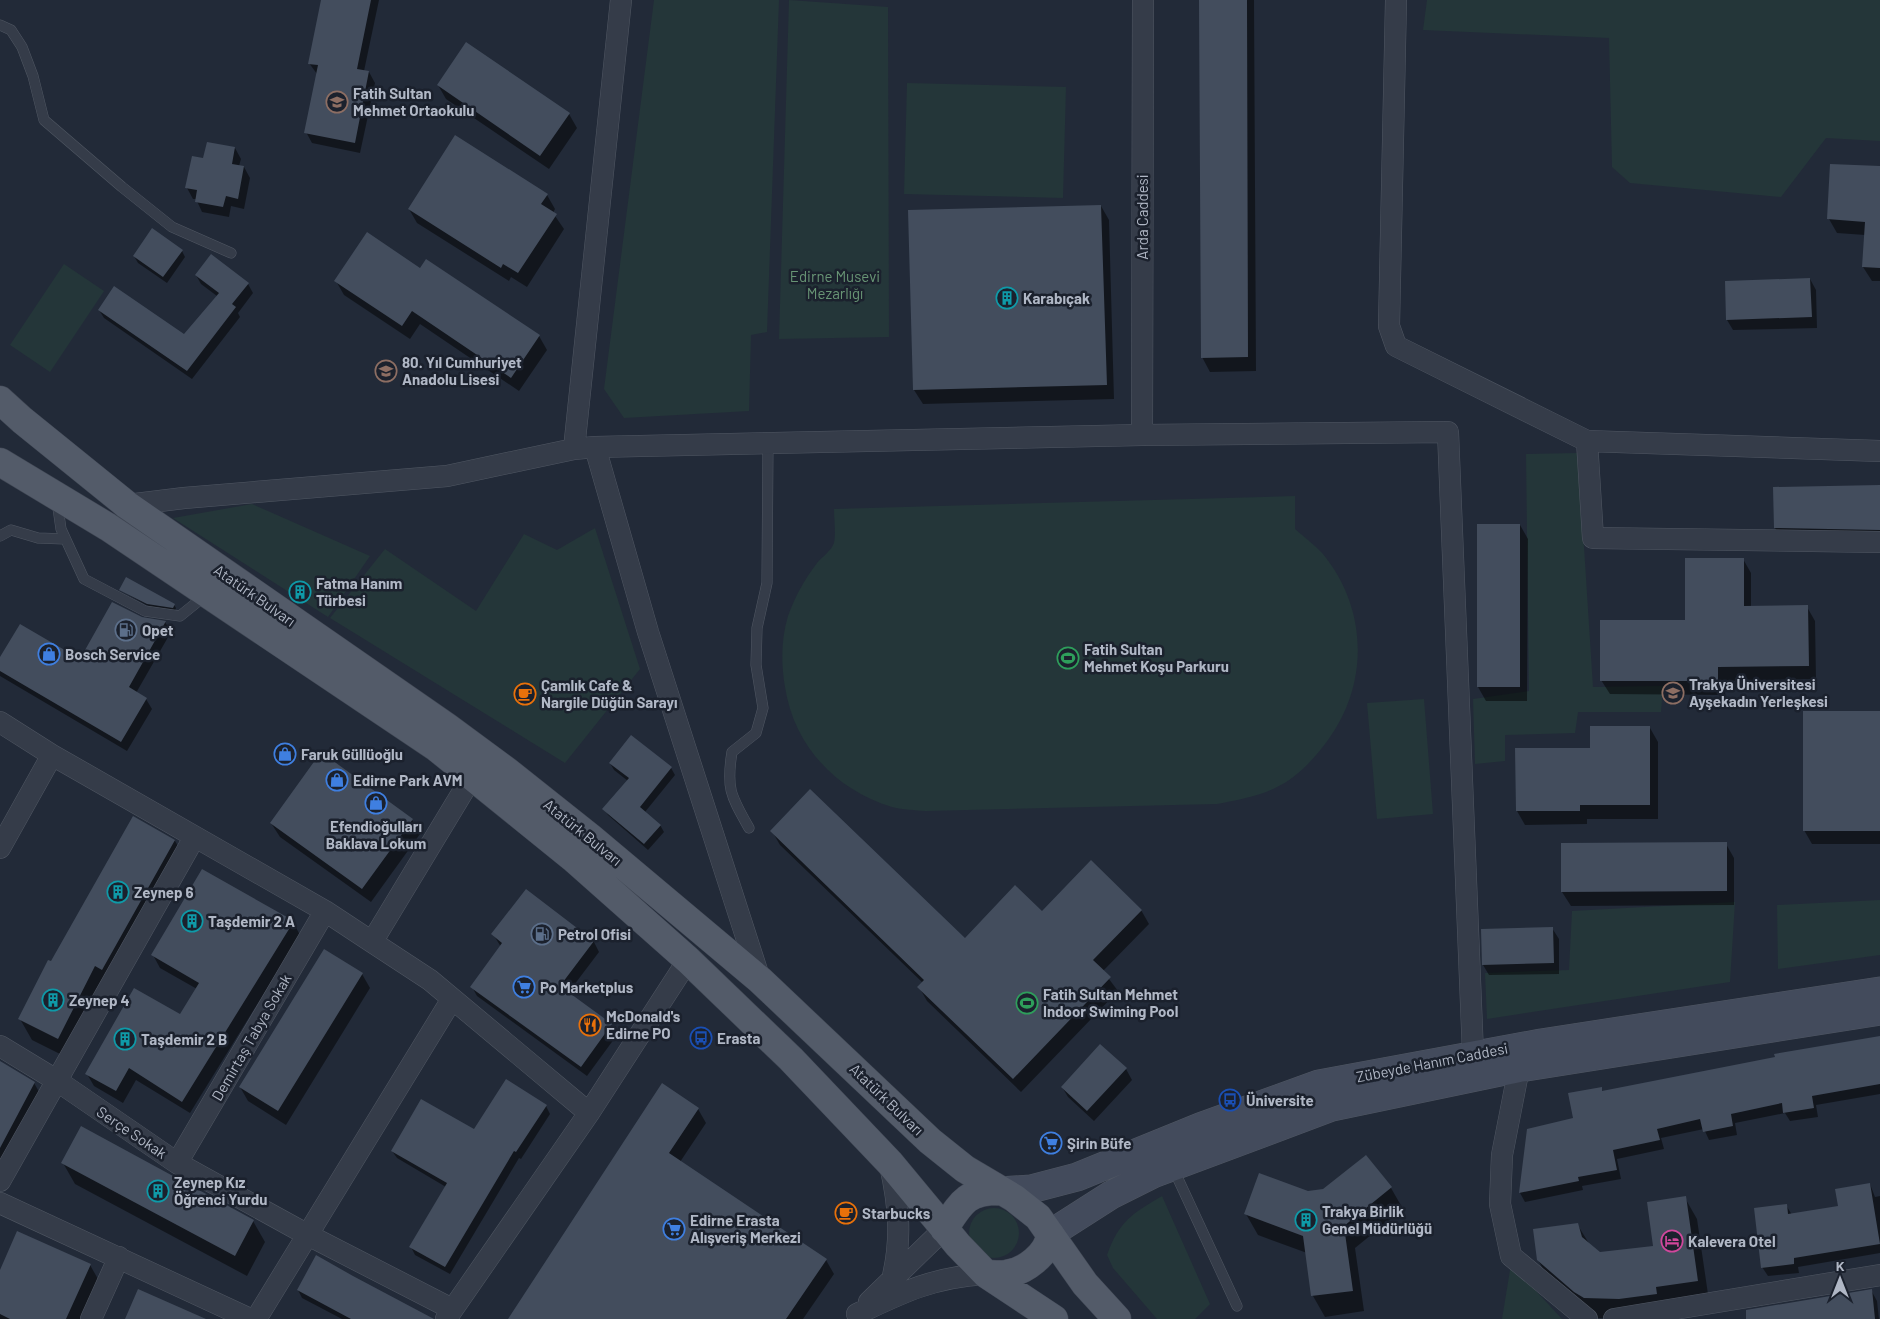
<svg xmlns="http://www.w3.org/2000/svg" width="1880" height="1319" font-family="Barlow,sans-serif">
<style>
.green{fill:#243639}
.shadow{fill:#0007}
.building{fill:#434d5d}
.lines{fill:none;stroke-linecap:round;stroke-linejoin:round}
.lane-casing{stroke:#505763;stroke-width:11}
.street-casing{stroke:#505763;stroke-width:22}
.secondary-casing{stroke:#505763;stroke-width:29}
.primary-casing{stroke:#3e4552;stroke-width:29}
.lane{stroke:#353c49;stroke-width:10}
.street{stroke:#353c49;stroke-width:21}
.secondary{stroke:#434b5c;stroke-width:28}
.primary{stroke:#535b69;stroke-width:28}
.labels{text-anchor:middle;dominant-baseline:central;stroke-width:5;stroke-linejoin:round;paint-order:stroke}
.poi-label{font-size:15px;font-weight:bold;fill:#b0b7c5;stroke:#1b212d;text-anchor:start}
.street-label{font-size:15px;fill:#b0b7c5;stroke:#1b212d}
.park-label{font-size:15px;fill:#689575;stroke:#1b212d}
</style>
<rect width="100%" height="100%" fill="#222a38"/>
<!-- green -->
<path class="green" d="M654 0H779L767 332 751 335 749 411 624 418 604 389Z
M789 0 888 7 889 337 779 339Z
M1427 0H1880V141L1826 138 1781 197 1630 183 1612 167 1609 38 1423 30Z
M907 83 1066 87 1063 198 904 194Z
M64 264 104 291 50 372 10 345Z
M1578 453 1593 687 1663 686 1661 712H1578L1575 733 1505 735V761L1475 764 1473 699 1529 691 1526 454Z
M1295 496V529C1304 537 1315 545 1323 554 1368 609 1369 684 1328 740 1314 759 1297 778 1275 788 1257 797 1236 800 1217 804L926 811C915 810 903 810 892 807 836 790 794 746 785 687 781 664 781 639 788 616 795 597 804 580 817 563 822 557 832 550 834 543 836 533 834 519 834 509Z
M252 504 370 556 328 617 173 518Z
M595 528 640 669 565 763 330 618 385 549 476 611 524 534 557 550Z
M1424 699 1433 814 1377 819 1367 703Z
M1880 900V955L1778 969 1777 905Z
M1735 902 1730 982 1487 1019 1485 973 1569 970 1572 911Z
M1162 1196 1210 1304 1195 1319H1157L1113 1268 1107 1255C1119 1221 1132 1214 1162 1196Z
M969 1233a25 25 0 1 1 50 0a25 25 0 1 1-50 0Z
M1511 1264 1562 1319H1502Z"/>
<!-- shadow -->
<path class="shadow" d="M322 0H379L364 71 369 72 375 83 360 153 312 143 306 132 317 74 309 63Z
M1201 0H1254L1256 371 1210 372 1202 357Z
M438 85 569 114 577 128 549 169 446 99Z
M235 148 241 159 239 166 244 167 250 178 244 209 231 206 229 217 202 212 196 199H193L187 188Z
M1880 167V281H1872L1863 267 1865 235 1837 233 1829 219Z
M547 195 555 209 553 213 564 229 527 287 511 277 509 281 417 223 409 209Z
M1101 206 1109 220 1114 399 923 404 914 390Z
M182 251 185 257 167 283 138 263 134 256Z
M420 270 539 336 547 350 519 391 420 324 410 339 344 295 336 281Z
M196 275 248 284 253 293 238 313 240 317 192 379 104 318 99 310 185 336 217 296 201 284Z
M1810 279 1816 290 1817 328 1733 330 1727 320Z
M1880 486V540L1781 538 1775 528Z
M1520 525 1528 539 1527 701H1486L1478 687Z
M1743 559 1751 573V607H1807L1815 621 1816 679 1726 681 1725 695 1610 694 1601 680 1686 621Z
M120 590 174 605 176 608 175 611 150 607Z
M142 618 165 622 171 632 136 693 146 699 152 709 127 751 0 676V660L80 661Z
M1880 712V844H1812L1804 830Z
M1650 728 1658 742V819H1587V824L1525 825 1517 811 1591 749Z
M610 763 671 768 675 775 645 812 660 825 664 832 648 850 608 815 604 809 628 781 614 770Z
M134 818 175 841 187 862 70 1059 32 1040 20 1019Z
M412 820 420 834 371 902 280 837 271 823Z
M772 831 965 940 1042 912 1141 910 1149 924 1103 971 1118 991 1021 1092 927 1001 919 987 923 983 780 845Z
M1726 844 1734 858V905L1571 906 1562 892Z
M526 891 594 942 599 952 568 993 611 1025 617 1035 587 1076 477 996 472 987 501 947 493 934Z
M293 922 300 935 190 1113 136 1080 123 1103 94 1086 87 1074 180 1015 197 989 160 968 153 955Z
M1552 928 1559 939V974L1489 975 1483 965Z
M362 974 370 988 286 1125 248 1101 240 1087Z
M1880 1038V1094L1816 1105 1818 1117 1790 1121 1785 1113 1735 1123 1737 1135 1709 1140 1704 1129 1661 1138 1664 1149 1617 1159 1621 1179 1582 1186 1583 1190 1525 1202 1520 1193 1528 1130 1574 1119 1601 1089 1603 1092Z
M0 1063 34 1083 46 1104 0 1184Z
M1126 1069 1132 1080 1094 1121 1068 1097 1062 1087Z
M546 1106 550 1114 521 1159 519 1158 450 1274 415 1255 411 1247 446 1187 397 1158 392 1151 474 1131Z
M698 1109 706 1123 680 1162 826 1260 834 1274 803 1319H510Z
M1365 1156 1391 1188 1403 1209 1355 1248 1364 1311 1325 1317 1313 1296 1307 1253 1258 1235 1246 1214 1308 1193 1324 1190Z
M63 1163 253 1221 265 1242 247 1276 75 1184Z
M1870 1184 1875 1197 1880 1196V1253L1798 1267 1799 1273 1768 1276 1762 1267 1786 1205 1792 1215 1839 1207Z
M1685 1198 1697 1219 1709 1301 1632 1319 1597 1318 1550 1281 1538 1260 1577 1224 1590 1245 1600 1253 1655 1247Z
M90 1265 98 1279 80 1319H0V1274Z
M298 1290 417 1319H342L302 1298Z
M1871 1290 1877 1301 1879 1319H1756Z"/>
<!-- building -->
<path class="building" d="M321 0H371L357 69 369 71 355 143 304 133 318 65 308 64Z
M1199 0H1247L1248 357 1201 358Z
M466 42 570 113 540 156 437 85Z
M455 135 548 194 541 204 557 214 518 273 503 264 501 268 408 209Z
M207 142 235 147 232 164 244 166 238 199 226 196 223 207 195 202 197 190 185 188 192 156 203 158Z
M1830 164 1880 166V268L1862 267 1865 222 1827 219Z
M1101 205 1107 385 913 390 908 210Z
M152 228 183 250 163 277 133 256Z
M367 232 420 268 426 259 540 335 511 378 412 311 402 326 334 281Z
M211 254 249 283 232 304 236 307 187 371 98 310 114 286 184 334 219 293 195 275Z
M1810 278 1812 317 1726 320 1725 281Z
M1880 485V530L1774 528 1773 487Z
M1477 524H1520V687H1477Z
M1685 558H1744V606L1808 605 1809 666 1718 667V681H1600V620H1685Z
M126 577 175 604 173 608 147 604 119 590Z
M112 602 142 617 166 621 129 687 147 698 121 742 0 671V657L20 624 80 659Z
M1803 711H1880V831H1803Z
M1590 726H1650V805H1580V811H1516L1515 748H1590Z
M631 735 672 767 640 807 661 825 644 844 602 809 629 778 609 763Z
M321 752 413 819 362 889 270 823Z
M810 789 965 938 1015 885 1042 911 1091 860 1142 910 1093 960 1111 977 1013 1079 917 987 924 980 770 831Z
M133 816 175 840 102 970 95 966 58 1039 18 1019 48 960 51 961Z
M1727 842V891L1561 892V843Z
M202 869 294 921 182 1102 129 1068 116 1091 85 1074 134 988 180 1014 199 983 151 955Z
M526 889 594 941 560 986 612 1024 581 1067 470 987 502 943 491 934Z
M1553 927 1554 963 1482 965 1481 929Z
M324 949 363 973 278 1111 239 1087Z
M1880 1036V1084L1812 1096 1814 1108 1783 1113 1782 1103 1731 1114 1733 1126 1703 1132 1700 1119 1657 1129 1660 1140 1613 1150 1617 1170 1578 1177 1579 1181 1519 1193 1527 1129 1573 1118 1568 1093 1602 1087V1091L1775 1057 1774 1054Z
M1100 1044 1127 1068 1087 1111 1061 1087Z
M0 1061 35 1082 0 1148Z
M506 1079 547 1105 516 1152 514 1151 445 1267 409 1247 447 1183 391 1151 421 1099 474 1129Z
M662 1083 699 1108 669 1153 827 1259 786 1319H508Z
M81 1126 254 1220 235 1256 61 1163Z
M1366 1155 1392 1187 1344 1226 1353 1291 1311 1296 1303 1236 1244 1214 1259 1173 1308 1191 1323 1189Z
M1870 1183 1880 1244 1794 1258V1264L1761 1268 1754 1208 1787 1204 1788 1214 1838 1206 1835 1189Z
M1686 1196 1698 1281 1656 1287 1657 1294 1619 1299 1584 1298 1574 1292 1537 1260 1533 1229 1578 1223 1582 1237 1600 1252 1653 1246 1647 1202Z
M17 1231 91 1264 66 1319H10L0 1314V1270Z
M316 1255 353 1276 434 1319H351L297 1290Z
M138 1289 206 1319H125Z
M1872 1289 1875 1319H1746V1310Z"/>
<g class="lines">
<!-- lane casing -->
<g class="lane-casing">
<path id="lane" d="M0 25 11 30 22 47 33 76 44 120 122 187 172 227 231 253
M57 501 61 529 84 579 145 611 180 616 206 595
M0 536 11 530 38 538 65 539
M749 828C731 796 726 789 732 752L756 733 763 708 756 665 757 628 767 583 768 442
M1173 1168 1237 1306"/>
</g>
<!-- street casing -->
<g class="street-casing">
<path id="street" d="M1396 0 1389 326 1396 346 1587 441 1880 451
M1142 435 1143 0
M1587 441 1593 538 1880 542
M595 447 648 632 760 980
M574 449 621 0
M127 505 184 498 447 476 574 449 595 447 1142 435 1448 432 1473 1054
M0 722 52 755 325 911 372 942 430 980 589 1113
M0 848 52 755
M372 942 473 775
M0 1046 56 1080 177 1163 306 1234 452 1309
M1519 1068 1502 1155 1500 1204 1511 1256 1587 1319
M177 1163 325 911
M890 1165C899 1205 902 1240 892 1280
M0 1181 194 838
M0 1203 250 1319
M869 1302 944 1229
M857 1314C903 1292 934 1277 986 1274
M91 1319 119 1257
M256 1319 452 999
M446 1319 589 1113 688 960
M1614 1319 1880 1275"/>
</g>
<!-- secondary casing -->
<g class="secondary-casing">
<path id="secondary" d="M999 1191 1031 1189 1077 1177 1200 1127 1319 1084 1541 1043 1880 991
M1050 1234 1111 1195 1153 1174 1332 1107 1519 1068 1880 1011"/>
</g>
<!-- primary casing -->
<g class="primary-casing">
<path id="primary" d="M0 400 22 420 127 505 447 727 508 772 591 838 760 980 930 1141 965 1169 1014 1198 1038 1217 1085 1284 1117 1319
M0 462 108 527 437 748 573 858 688 960 791 1059 890 1163 958 1245 986 1274 1054 1319
M944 1229C961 1203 966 1191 999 1191
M986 1274C992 1274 999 1275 1006 1274 1024 1272 1049 1254 1050 1234"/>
</g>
<!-- lane -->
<use href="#lane" class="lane"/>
<!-- street -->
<use href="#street" class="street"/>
<!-- secondary -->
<use href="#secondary" class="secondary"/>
<!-- primary -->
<use href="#primary" class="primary"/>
</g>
<!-- icons -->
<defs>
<g id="school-ring" transform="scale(1.125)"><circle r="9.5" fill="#1b212d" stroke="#8d6e63" stroke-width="1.5"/><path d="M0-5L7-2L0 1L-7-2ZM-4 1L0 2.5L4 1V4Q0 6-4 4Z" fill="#8d6e63"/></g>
<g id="building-ring" transform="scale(1.125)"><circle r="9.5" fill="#1b212d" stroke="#0f9aa8" stroke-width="1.5"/><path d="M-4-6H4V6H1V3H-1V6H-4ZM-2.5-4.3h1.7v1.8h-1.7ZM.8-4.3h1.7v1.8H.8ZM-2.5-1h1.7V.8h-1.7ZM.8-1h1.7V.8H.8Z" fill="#0f9aa8"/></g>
<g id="fuel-ring" transform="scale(1.125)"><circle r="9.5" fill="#1b212d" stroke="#5c6f8a" stroke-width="1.5"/><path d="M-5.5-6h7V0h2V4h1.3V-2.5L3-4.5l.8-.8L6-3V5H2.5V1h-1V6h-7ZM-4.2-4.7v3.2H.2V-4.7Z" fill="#5c6f8a"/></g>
<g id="shop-ring" transform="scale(1.125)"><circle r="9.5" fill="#1b212d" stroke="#3f7fe0" stroke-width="1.5"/><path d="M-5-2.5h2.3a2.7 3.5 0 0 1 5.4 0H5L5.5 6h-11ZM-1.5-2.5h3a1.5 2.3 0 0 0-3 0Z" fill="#3f7fe0"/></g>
<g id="stadium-ring" transform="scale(1.125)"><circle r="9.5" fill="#1b212d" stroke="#2e9e5b" stroke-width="1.5"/><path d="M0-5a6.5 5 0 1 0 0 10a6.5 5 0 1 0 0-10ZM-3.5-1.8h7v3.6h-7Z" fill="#2e9e5b"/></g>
<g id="university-ring" transform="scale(1.125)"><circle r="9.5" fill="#1b212d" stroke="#8d6e63" stroke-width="1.5"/><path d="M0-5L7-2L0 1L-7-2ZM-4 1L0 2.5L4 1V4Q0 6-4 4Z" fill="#8d6e63"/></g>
<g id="cafe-ring" transform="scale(1.125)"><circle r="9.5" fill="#1b212d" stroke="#e8710a" stroke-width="1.5"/><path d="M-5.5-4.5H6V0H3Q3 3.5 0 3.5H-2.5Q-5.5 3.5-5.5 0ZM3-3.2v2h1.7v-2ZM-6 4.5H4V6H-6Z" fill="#e8710a"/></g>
<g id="supermarket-ring" transform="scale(1.125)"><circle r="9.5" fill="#1b212d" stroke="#3f7fe0" stroke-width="1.5"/><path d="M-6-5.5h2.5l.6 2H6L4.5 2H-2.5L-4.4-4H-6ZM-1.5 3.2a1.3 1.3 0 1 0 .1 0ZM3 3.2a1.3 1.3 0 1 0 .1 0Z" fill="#3f7fe0"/></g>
<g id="restaurant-ring" transform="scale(1.125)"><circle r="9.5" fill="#1b212d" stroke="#e8710a" stroke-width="1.5"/><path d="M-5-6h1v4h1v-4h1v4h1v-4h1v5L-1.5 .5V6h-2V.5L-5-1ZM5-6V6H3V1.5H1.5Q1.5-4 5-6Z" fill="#e8710a"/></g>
<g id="bus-ring" transform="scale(1.125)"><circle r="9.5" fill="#1b212d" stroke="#1a4fb4" stroke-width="1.5"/><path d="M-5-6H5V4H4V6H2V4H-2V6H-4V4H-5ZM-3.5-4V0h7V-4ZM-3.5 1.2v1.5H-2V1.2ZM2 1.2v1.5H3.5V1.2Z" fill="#1a4fb4"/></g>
<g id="hotel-ring" transform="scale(1.125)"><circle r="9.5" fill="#1b212d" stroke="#d1479c" stroke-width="1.5"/><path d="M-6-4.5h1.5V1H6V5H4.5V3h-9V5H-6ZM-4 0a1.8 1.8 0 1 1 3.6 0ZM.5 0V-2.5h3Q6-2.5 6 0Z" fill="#d1479c"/></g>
</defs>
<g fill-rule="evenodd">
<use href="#school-ring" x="337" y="102"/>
<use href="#building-ring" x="1007" y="298"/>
<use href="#school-ring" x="386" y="371"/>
<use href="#building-ring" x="300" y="592"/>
<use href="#fuel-ring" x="126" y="630"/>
<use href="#shop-ring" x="49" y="654"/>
<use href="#stadium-ring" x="1068" y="658"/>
<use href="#university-ring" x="1673" y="693"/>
<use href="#cafe-ring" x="525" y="694"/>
<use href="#shop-ring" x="285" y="754"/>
<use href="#shop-ring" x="337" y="780"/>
<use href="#shop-ring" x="376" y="803"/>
<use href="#building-ring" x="118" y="892"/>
<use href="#building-ring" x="192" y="921"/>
<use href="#fuel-ring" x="542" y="934"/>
<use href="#supermarket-ring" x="524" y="987"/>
<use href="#building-ring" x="53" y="1000"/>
<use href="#stadium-ring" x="1027" y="1003"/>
<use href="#restaurant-ring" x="590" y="1025"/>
<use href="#bus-ring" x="701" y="1038"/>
<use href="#building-ring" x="125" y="1039"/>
<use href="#bus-ring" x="1230" y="1100"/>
<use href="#supermarket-ring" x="1051" y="1143"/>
<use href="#building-ring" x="158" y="1191"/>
<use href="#cafe-ring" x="846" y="1213"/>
<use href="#building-ring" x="1306" y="1220"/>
<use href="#supermarket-ring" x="674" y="1229"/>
<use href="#hotel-ring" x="1672" y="1241"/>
</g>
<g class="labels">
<!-- poi labels -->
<g class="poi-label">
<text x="353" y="93">Fatih Sultan<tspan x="353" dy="17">Mehmet Ortaokulu</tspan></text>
<text x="1023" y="298">Karabıçak</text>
<text x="402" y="362">80. Yıl Cumhuriyet<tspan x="402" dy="17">Anadolu Lisesi</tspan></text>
<text x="316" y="583">Fatma Hanım<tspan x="316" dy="17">Türbesi</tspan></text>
<text x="142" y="630">Opet</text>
<text x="1084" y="649">Fatih Sultan<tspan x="1084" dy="17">Mehmet Koşu Parkuru</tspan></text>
<text x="65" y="654">Bosch Service</text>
<text x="1689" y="684">Trakya Üniversitesi<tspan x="1689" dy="17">Ayşekadın Yerleşkesi</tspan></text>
<text x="541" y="685">Çamlık Cafe &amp;<tspan x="541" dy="17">Nargile Düğün Sarayı</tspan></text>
<text x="301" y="754">Faruk Güllüoğlu</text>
<text x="353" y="780">Edirne Park AVM</text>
<text x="376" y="826" text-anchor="middle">Efendioğulları<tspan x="376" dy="17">Baklava Lokum</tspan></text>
<text x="134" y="892">Zeynep 6</text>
<text x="208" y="921">Taşdemir 2 A</text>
<text x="558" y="934">Petrol Ofisi</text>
<text x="540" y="987">Po Marketplus</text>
<text x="1043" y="994">Fatih Sultan Mehmet<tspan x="1043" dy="17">Indoor Swiming Pool</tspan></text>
<text x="69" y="1000">Zeynep 4</text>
<text x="606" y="1016">McDonald's<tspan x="606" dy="17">Edirne PO</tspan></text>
<text x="717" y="1038">Erasta</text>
<text x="141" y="1039">Taşdemir 2 B</text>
<text x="1246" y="1100">Üniversite</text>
<text x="1067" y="1143">Şirin Büfe</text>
<text x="174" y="1182">Zeynep Kız<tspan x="174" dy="17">Öğrenci Yurdu</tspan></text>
<text x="1322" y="1211">Trakya Birlik<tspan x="1322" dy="17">Genel Müdürlüğü</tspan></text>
<text x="862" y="1213">Starbucks</text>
<text x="690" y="1220">Edirne Erasta<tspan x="690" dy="17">Alışveriş Merkezi</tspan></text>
<text x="1688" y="1241">Kalevera Otel</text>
</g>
<!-- street labels -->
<g class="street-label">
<text transform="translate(1142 217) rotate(-90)">Arda Caddesi</text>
<text transform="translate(255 595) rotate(35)">Atatürk Bulvarı</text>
<text transform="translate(583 832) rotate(39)">Atatürk Bulvarı</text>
<text transform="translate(251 1037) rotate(-60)">Demirtaş Tabya Sokak</text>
<text transform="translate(1432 1062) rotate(-11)">Zübeyde Hanım Caddesi</text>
<text transform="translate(887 1099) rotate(44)">Atatürk Bulvarı</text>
<text transform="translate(132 1132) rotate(34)">Serçe Sokak</text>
</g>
<!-- park labels -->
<g class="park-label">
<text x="835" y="276">Edirne Musevi<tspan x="835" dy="17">Mezarlığı</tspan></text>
</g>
</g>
<!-- north arrow -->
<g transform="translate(1840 1279)" stroke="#1b212d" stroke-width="4" paint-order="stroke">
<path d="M0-4L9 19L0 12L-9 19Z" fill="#b0b7c5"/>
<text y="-8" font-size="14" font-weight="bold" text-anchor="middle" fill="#b0b7c5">K</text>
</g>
</svg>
